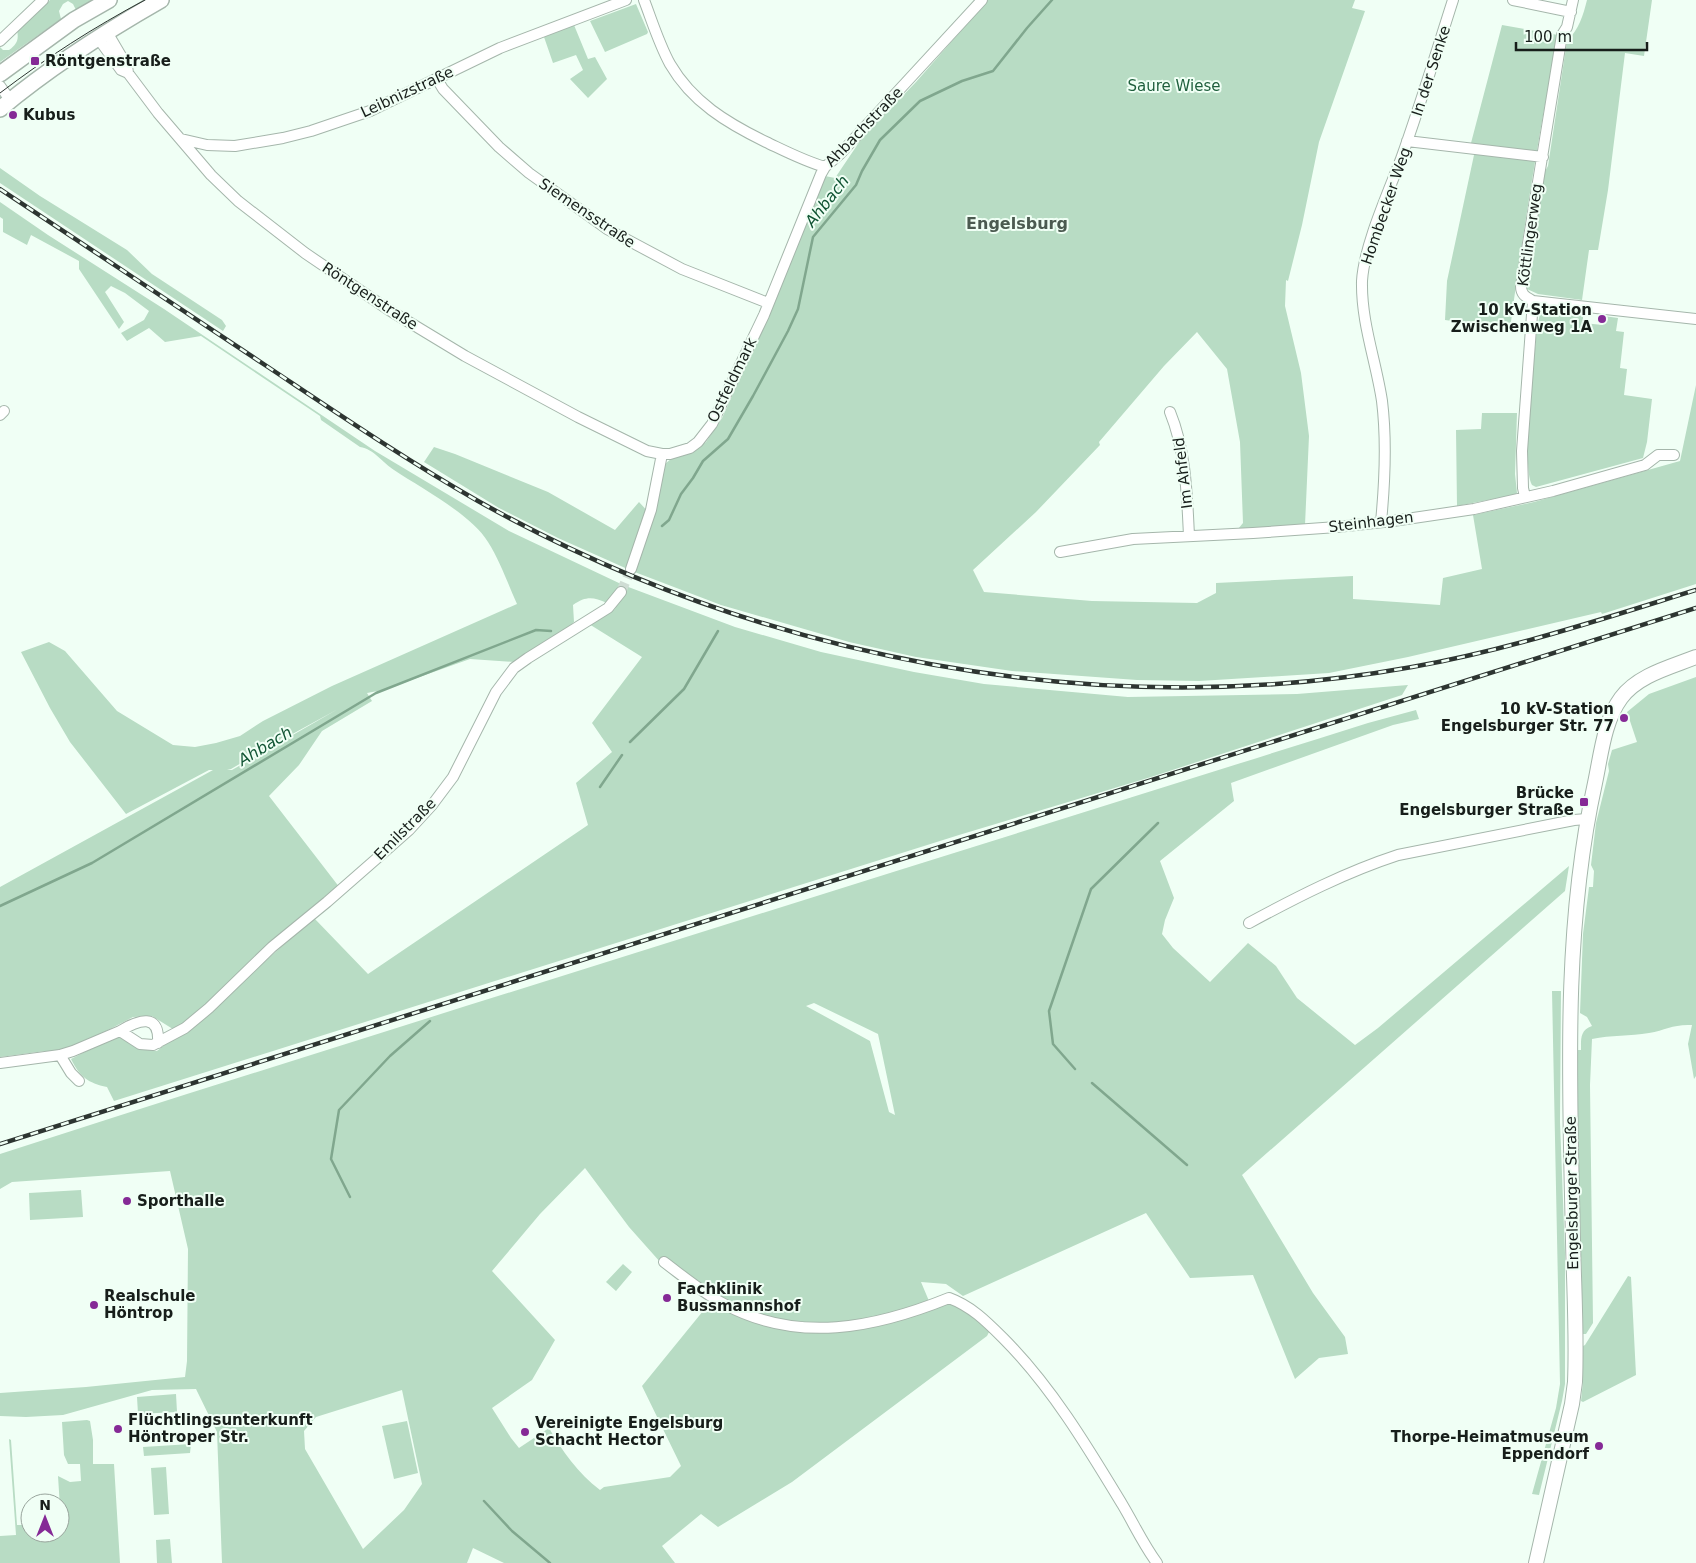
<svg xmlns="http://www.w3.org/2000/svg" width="1696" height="1563" font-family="'DejaVu Sans',sans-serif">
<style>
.green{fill:#b8dcc4;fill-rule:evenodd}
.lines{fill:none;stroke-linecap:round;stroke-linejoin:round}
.stream{stroke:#80a78e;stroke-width:2.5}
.minor-tunnel{stroke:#cfddd4;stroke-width:10;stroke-dasharray:10 5;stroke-linecap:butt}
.minor-casing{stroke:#a5b6ab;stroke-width:12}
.tertiary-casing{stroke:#a5b6ab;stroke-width:16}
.secondary-casing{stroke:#a5b6ab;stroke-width:18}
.minor{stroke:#fff;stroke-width:10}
.tertiary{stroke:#fff;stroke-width:14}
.secondary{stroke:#fff;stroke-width:15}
.tram{stroke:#2d3531;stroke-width:1}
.rail-casing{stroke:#2d3531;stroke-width:4.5}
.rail{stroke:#f0fff5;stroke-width:2.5;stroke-dasharray:8;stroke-linecap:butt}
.poi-dot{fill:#852a96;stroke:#f0fff5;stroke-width:2}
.labels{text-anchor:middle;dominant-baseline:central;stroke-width:4;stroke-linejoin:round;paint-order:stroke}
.poi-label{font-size:15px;font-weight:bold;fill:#171e1a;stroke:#f0fff5;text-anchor:start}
.street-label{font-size:15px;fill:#171e1a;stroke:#f0fff5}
.park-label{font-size:15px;fill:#1f5f3d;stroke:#f0fff5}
.water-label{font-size:16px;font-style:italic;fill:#115534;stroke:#f0fff5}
.neighbourhood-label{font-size:16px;font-weight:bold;fill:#4b5a50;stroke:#f0fff5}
</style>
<rect width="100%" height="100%" fill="#f0fff5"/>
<!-- green -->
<path class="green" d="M50 0H92L76 10 73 4 68 1 63 4 59 11 61 19 0 62V47L3 50H9C17 44 19 40 17 30Z
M988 0H1355L1352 8 1365 11 1319 142 1302 225 1288 281 1286 280 1285 306 1301 373 1309 436 1305 525 1238 529 1243 523 1240 442 1227 369 1197 332 1164 366 1099 442 1100 445 1036 512 973 570 984 592 1092 601 1197 603 1216 593V583L1353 576V599L1440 605 1443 578 1482 569 1473 515 1534 502 1680 461 1696 385V584L1602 614 1601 612 1408 657 1329 673 1199 681 1137 680 1012 671 916 657 849 642 721 605 632 571 558 538 499 508 424 462 434 447 455 454 548 492 615 530 639 502 653 517 665 464 672 458 690 453 706 442 722 418 775 302 825 176 835 178 862 138 916 82Z
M1587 0H1652L1644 56 1625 53 1608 190 1598 250H1589L1582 300 1538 294 1527 289 1526 285 1543 175 1548 166 1567 41C1579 29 1583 16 1587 0Z
M636 4 648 32 647 34 605 52 590 21Z
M574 25 588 59 595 57 607 79 588 98 570 79 583 70 576 55 553 63 544 37Z
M1502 25 1558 35C1539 132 1523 231 1510 329L1445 320 1447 281 1474 155 1471 143Z
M0 168 40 196 127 250 152 274 222 320 226 326 223 331 0 183Z
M0 202 48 235 164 309 375 451 509 531 621 584 607 603C593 597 586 596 573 605L574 622 563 632 514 662 470 659 383 690 367 693 372 701 322 731 299 765 269 796 340 888 176 1031 152 1016 133 1017 66 1052 45 1051 0 1057V887L213 770H209L126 814 70 742 50 708 21 652 49 642 65 651 117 711 173 745 195 747 216 743 240 736 263 721 332 686 517 604C508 584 500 561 488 542 472 515 421 488 394 470 383 463 374 449 360 447L321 420 320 416 201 336 165 342 149 328 127 341 121 333 144 320 149 311 125 293 111 286 105 292 124 322 119 329 79 269V261L31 235 27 245 3 232V219L0 217ZM338 709 232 770H227L231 769 267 748Z
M1545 309 1583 313V323L1603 325 1604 316 1618 318 1616 331 1624 332 1620 368 1627 369 1624 395 1652 399 1647 442 1643 458 1536 487 1532 485C1521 467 1535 355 1537 327L1540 314Z
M1482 413H1517L1515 474 1517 493 1514 495 1457 506 1456 430 1481 429Z
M623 585 735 627 821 652 914 672 984 684 1128 697 1297 694 1408 685 1402 695 1151 777 959 835 114 1101 107 1087C88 1083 80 1077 71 1059L110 1039 120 1037 136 1048 157 1051 221 1000 314 918 368 974 588 825 576 783 612 752 592 723 642 657 589 624 615 609Z
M1696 677V1076L1694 1079 1688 1044 1692 1025C1673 1024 1666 1030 1649 1033 1630 1036 1611 1035 1592 1039L1590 1085 1593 1323 1586 1334H1583L1578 1134V1050H1581C1581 1039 1580 1030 1592 1026L1587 1017 1580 1013 1583 934 1589 887H1593L1594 871 1591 865 1596 823 1609 771 1608 764 1612 750 1637 742 1627 712 1649 694Z
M1416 710 1419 719 1393 725 1231 783 1234 801 1160 861 1174 898 1165 920 1162 934 1173 948 1210 982 1248 943 1276 966 1297 998 1355 1045 1378 1028 1569 866 1565 891 1242 1175 1313 1293 1345 1337 1348 1354 1319 1358 1295 1379 1253 1275 1190 1278 1146 1213 963 1296 946 1284 921 1282 929 1301 875 1319 844 1324 786 1322 742 1309V1315L776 1327 810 1331 849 1330 867 1327 949 1302 964 1308 990 1330 987 1336 792 1482 718 1527 701 1514 662 1546 675 1563H504L473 1548 467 1563H222L217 1432 196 1389 152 1390 63 1415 26 1417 0 1416V1393L86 1387 185 1377 187 1361 188 1249 170 1171 12 1182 0 1189V1154L118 1116C534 984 952 854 1368 723ZM814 1003 878 1034 895 1115 889 1112 870 1041 806 1006ZM585 1168 629 1227 661 1263 712 1300 642 1386 681 1466 670 1477 604 1487 600 1490C578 1473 562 1451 549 1428L519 1448 511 1438 492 1408 532 1380 555 1340 492 1271 540 1214ZM402 1390 422 1484 404 1510 363 1549 305 1449 304 1431 316 1417Z
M1552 991H1561L1560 1122 1565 1253V1384L1562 1401 1539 1495 1532 1494 1556 1408 1560 1384Z
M81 1190 83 1217 30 1220 29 1193Z
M623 1264 632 1272 616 1291 606 1282Z
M1628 1276 1631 1277 1636 1375 1583 1402 1581 1401 1583 1382V1346L1585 1345Z
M176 1394 177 1412 138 1414 137 1397Z
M87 1420 90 1421 93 1440V1464H114L120 1563H0V1536L16 1535 9 1439 11 1440 17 1525H30V1533H60L61 1523 58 1476 70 1482 81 1481 80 1464H68L64 1455 62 1422Z
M407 1421 418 1473 394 1479 382 1426Z
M191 1444 190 1453 144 1456 143 1447Z
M166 1467 169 1514 154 1515 151 1468Z
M170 1539 172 1563H157L156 1540Z"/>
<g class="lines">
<!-- stream -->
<path class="stream" d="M662 526 669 520 681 494 693 478 703 461 728 439 753 396 788 331 798 309 813 237 856 185 862 171 880 140 920 101 962 81 993 71 1027 28 1052 0
M630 742 684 689 718 631
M600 787 622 755
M0 906 92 863 376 693 536 630 551 631
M1075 1069 1053 1044 1049 1011 1091 889 1158 823
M1092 1083 1187 1165
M350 1197 331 1159 339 1110 390 1056 430 1021
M484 1501 512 1531 550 1563"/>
<!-- minor-tunnel -->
<path class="minor-tunnel" d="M621 592 631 569"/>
<!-- minor casing -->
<g class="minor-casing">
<path id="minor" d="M644 0C652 21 659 44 670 64 692 102 727 123 766 142 785 151 804 161 825 167
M1513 0 1571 12
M107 32 127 66 128 73
M98 38 121 70 128 73 158 113 211 175 238 201 305 253 389 310 465 356 578 417 647 451 662 454
M0 41 43 0
M437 79 443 89 499 147 529 173 607 229 682 269 768 303
M0 86 10 100
M181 139 207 145 235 146 283 138 311 131 370 111 500 48 626 0
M1407 141 1543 157
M1533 301 1696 319
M1170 412C1186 451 1187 495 1189 536
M0 415 4 411
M1525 497 1523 488 1522 451 1533 301C1526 297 1521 295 1521 286L1561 41 1562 35 1567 27 1573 0
M1381 522C1385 481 1387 442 1382 401 1376 361 1361 322 1362 281 1364 246 1388 193 1401 159 1420 106 1436 53 1453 0
M1060 552 1133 539 1253 533 1337 527 1393 521 1474 509 1553 491 1645 465 1658 455H1674
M631 569 651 510 662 454H670L690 448 698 442 712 424 764 315 821 174 825 167 840 154 982 0
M1249 923C1297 897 1346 872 1398 855L1574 820 1587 819
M120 1031C138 1020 160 1012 158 1043
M60 1055 71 1073 79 1081
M0 1063 60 1055 73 1051 120 1031 140 1044 153 1045 185 1028 209 1008 272 947 327 902 383 853 409 830 432 805 453 777 496 692 514 668 528 658 608 608 621 592
M664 1262C684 1277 703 1293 724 1304 798 1344 875 1328 949 1298 971 1306 986 1321 1003 1338 1051 1386 1087 1446 1122 1504 1134 1524 1143 1544 1157 1563"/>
</g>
<!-- tertiary casing -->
<g class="tertiary-casing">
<path id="tertiary" d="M1536 1563 1572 1404 1575 1382C1577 1335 1574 1288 1573 1241 1570 1089 1562 933 1595 783 1601 755 1604 721 1621 698 1638 675 1671 667 1696 657"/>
</g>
<!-- secondary casing -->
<g class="secondary-casing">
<path id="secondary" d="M0 74 74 20 109 0
M0 109C50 67 105 32 161 0"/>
</g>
<!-- minor -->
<use href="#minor" class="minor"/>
<!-- tertiary -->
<use href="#tertiary" class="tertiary"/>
<!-- secondary -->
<use href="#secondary" class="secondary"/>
<!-- tram -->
<path class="tram" d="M0 93C46 58 94 27 145 0"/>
<!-- rail casing -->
<g class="rail-casing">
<path id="rail" d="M0 189C89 248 179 308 268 367 337 413 406 460 478 501 758 658 1095 724 1412 667 1509 650 1602 619 1696 590
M0 1144 1696 608"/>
</g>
<!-- rail -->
<use href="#rail" class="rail"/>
</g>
<!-- markers -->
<g class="poi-dot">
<rect x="30" y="56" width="10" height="10" rx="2.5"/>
<circle cx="13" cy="115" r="5"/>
<circle cx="1602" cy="319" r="5"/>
<circle cx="1624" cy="718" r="5"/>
<rect x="1579" y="797" width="10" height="10" rx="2.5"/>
<circle cx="127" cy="1201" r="5"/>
<circle cx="667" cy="1298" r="5"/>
<circle cx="94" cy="1305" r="5"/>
<circle cx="118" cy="1429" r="5"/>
<circle cx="525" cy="1432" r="5"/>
<circle cx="1599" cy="1446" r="5"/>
</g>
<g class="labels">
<!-- poi labels -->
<g class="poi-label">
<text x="45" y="61">Röntgenstraße</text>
<text x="23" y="115">Kubus</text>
<text x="1592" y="310" text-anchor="end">10 kV-Station<tspan x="1592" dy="17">Zwischenweg 1A</tspan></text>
<text x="1614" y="709" text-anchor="end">10 kV-Station<tspan x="1614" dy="17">Engelsburger Str. 77</tspan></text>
<text x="1574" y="793" text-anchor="end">Brücke<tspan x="1574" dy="17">Engelsburger Straße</tspan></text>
<text x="137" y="1201">Sporthalle</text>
<text x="677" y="1289">Fachklinik<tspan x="677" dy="17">Bussmannshof</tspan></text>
<text x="104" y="1296">Realschule<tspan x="104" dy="17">Höntrop</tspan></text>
<text x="128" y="1420">Flüchtlingsunterkunft<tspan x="128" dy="17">Höntroper Str.</tspan></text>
<text x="535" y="1423">Vereinigte Engelsburg<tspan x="535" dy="17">Schacht Hector</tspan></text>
<text x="1589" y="1437" text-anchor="end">Thorpe-Heimatmuseum<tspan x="1589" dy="17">Eppendorf</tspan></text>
</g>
<!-- street labels -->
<g class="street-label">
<text transform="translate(1431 71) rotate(-72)">In der Senke</text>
<text transform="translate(407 92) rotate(-25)">Leibnizstraße</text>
<text transform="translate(864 127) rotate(-46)">Ahbachstraße</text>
<text transform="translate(1386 206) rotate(-71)">Hombecker Weg</text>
<text transform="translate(587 213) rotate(34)">Siemensstraße</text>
<text transform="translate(1530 235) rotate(-82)">Köttlingerweg</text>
<text transform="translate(370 296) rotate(33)">Röntgenstraße</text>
<text transform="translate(732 380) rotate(-64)">Ostfeldmark</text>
<text transform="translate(1183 473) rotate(-97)">Im Ahfeld</text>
<text transform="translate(1371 522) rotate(-7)">Steinhagen</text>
<text transform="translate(405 829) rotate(-45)">Emilstraße</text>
<text transform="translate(1572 1193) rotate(-91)">Engelsburger Straße</text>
</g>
<!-- park labels -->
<g class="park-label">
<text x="1174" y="86">Saure Wiese</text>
</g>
<!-- water labels -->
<g class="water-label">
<text transform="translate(827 201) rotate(-52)">Ahbach</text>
<text transform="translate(265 746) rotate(-31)">Ahbach</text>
</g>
<!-- neighbourhood labels -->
<g class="neighbourhood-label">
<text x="1017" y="223">Engelsburg</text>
</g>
</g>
<!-- north arrow -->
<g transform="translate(45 1518)"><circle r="24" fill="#f0fff5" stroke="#99a59d"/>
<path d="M0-4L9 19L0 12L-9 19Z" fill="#852a96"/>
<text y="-8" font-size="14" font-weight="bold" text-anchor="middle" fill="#171e1a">N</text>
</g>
<!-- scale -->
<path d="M1516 42v8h131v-8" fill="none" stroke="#171e1a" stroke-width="2.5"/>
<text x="1524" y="42" font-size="15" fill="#171e1a" stroke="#f0fff5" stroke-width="4" paint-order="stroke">100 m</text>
</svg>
